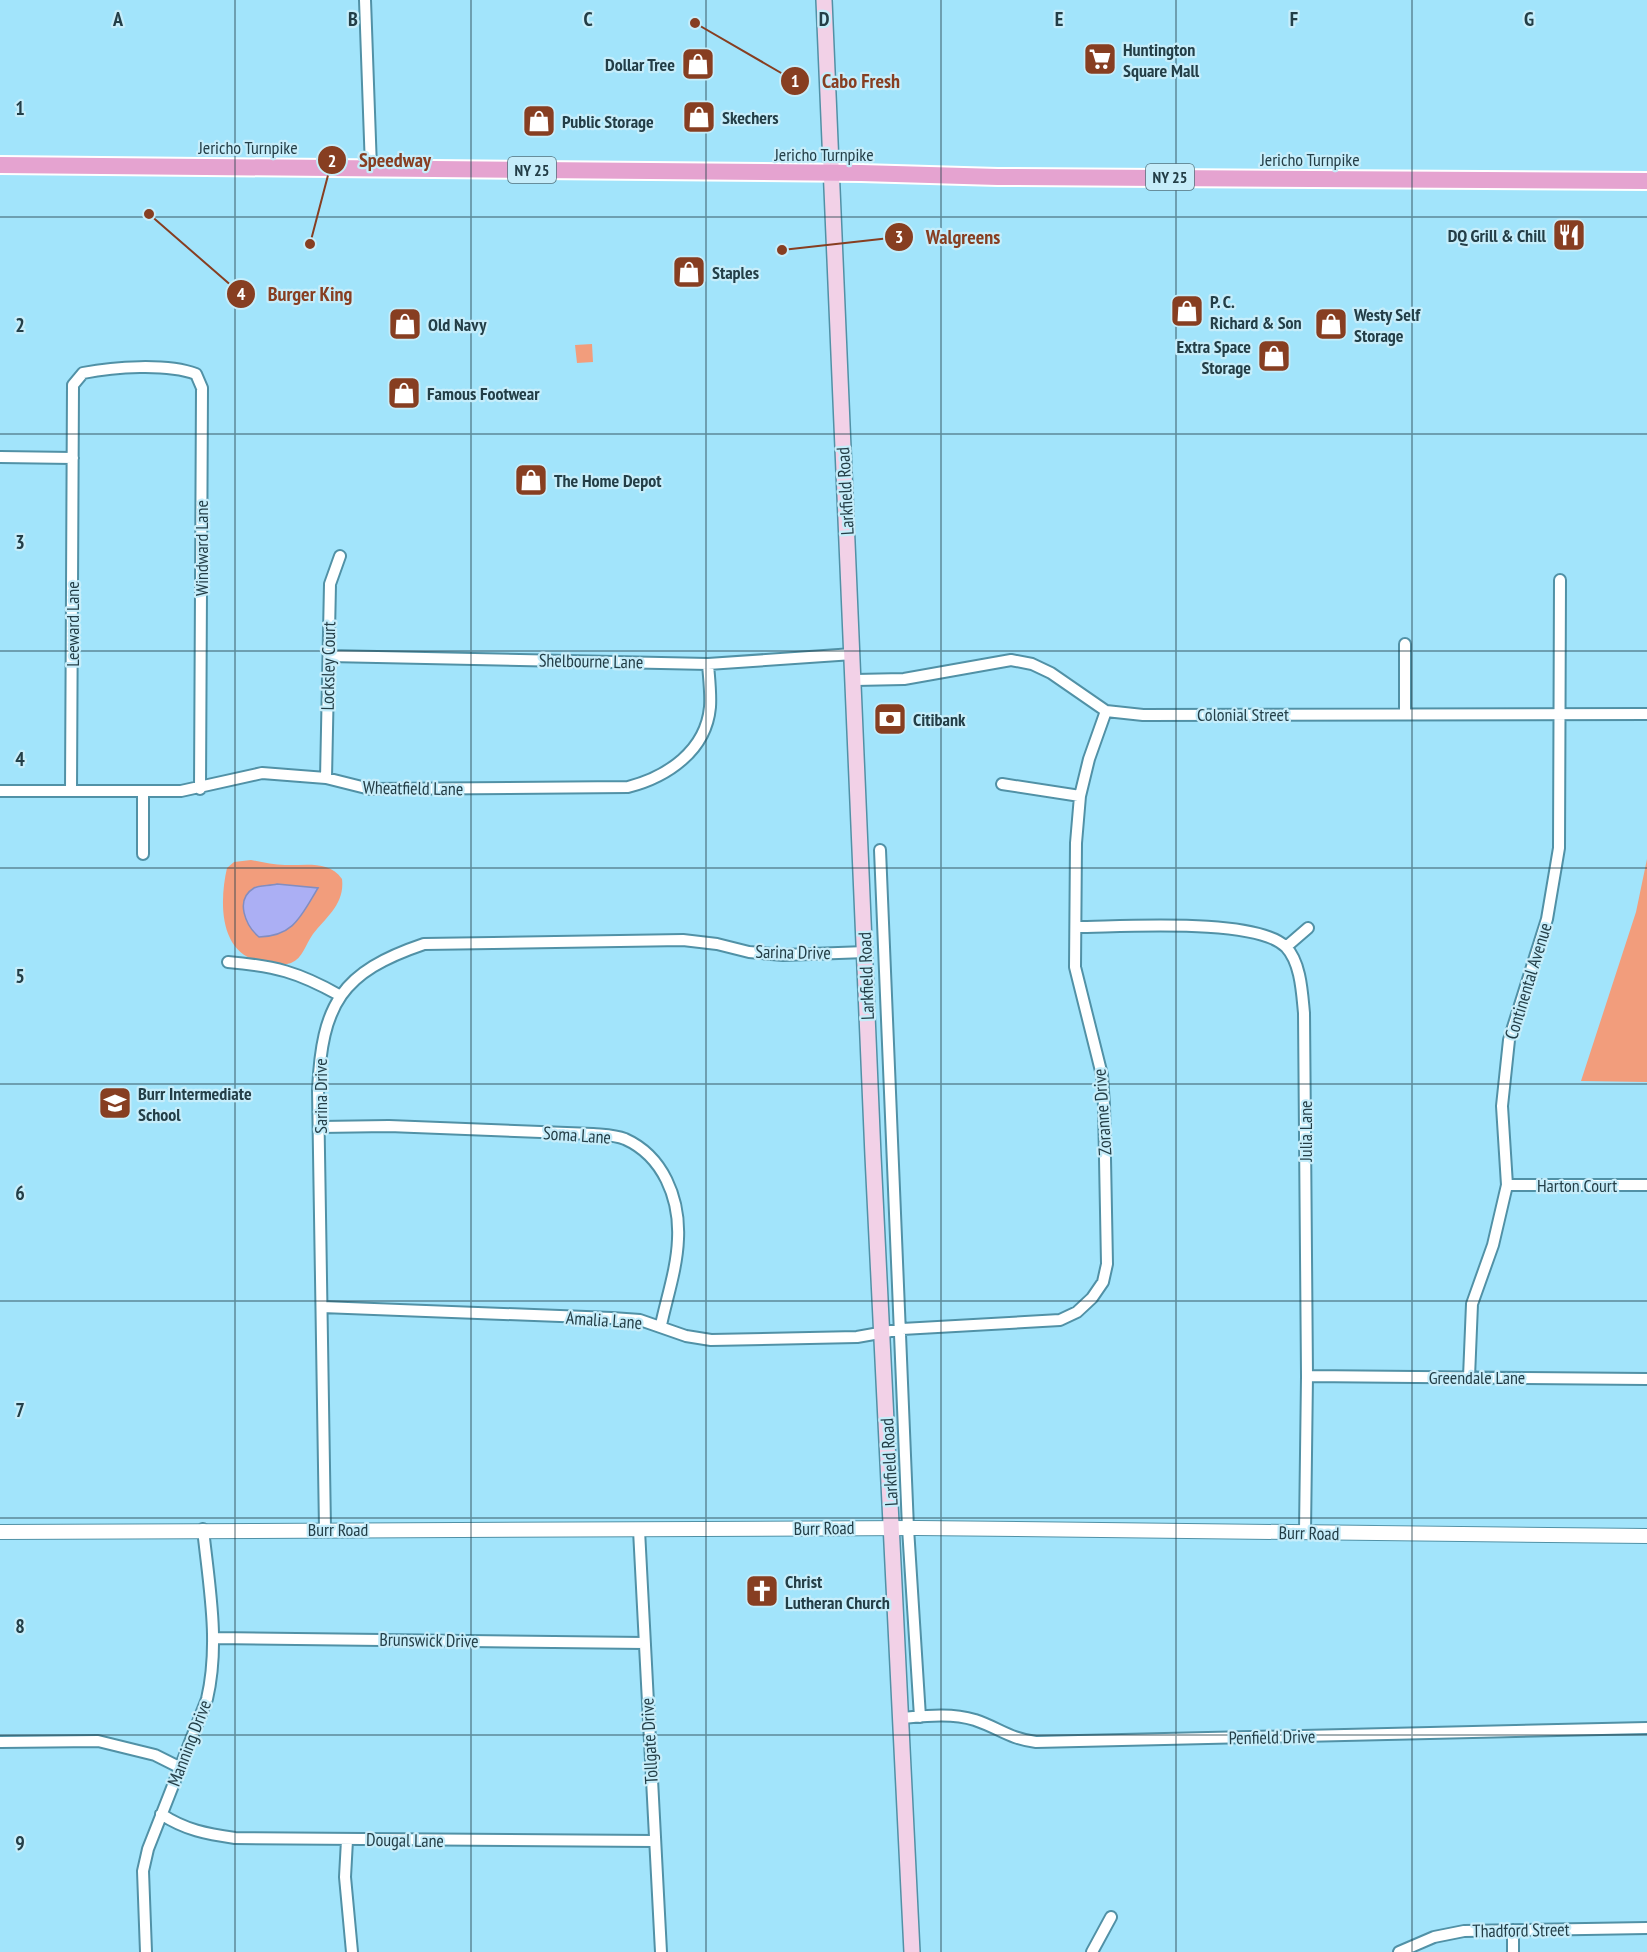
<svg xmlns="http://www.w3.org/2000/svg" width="1647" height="1952" font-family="'PT Sans Narrow',sans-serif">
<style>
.green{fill:#f29d7c}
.water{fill:#abaff4;stroke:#828dc0;stroke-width:1.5}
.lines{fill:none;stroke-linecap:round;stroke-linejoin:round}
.minor-casing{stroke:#5191a6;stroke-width:14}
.tertiary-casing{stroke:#5191a6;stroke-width:16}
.secondary-casing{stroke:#5191a6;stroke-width:18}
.primary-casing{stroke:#fff;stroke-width:20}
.minor{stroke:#fff;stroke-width:10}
.tertiary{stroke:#fff;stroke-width:14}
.secondary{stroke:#f2d1e7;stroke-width:15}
.primary{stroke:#e5a3d0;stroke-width:16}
.grid{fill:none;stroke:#233e47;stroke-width:1.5;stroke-opacity:0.55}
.labels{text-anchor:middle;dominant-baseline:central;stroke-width:4.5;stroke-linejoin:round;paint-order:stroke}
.shield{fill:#c6edfa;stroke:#54727d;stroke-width:1.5}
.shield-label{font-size:16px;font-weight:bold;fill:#233e47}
.poi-label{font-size:18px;font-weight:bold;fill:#233e47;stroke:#c6edfa;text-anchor:start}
.street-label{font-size:18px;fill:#233e47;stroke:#c6edfa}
.grid-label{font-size:20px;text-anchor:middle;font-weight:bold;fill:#233e47;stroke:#c6edfa;stroke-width:4.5;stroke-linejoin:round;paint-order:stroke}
.leader{fill:none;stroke:#873e21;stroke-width:2}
.callout-dot{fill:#873e21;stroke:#c6edfa;stroke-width:2}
.mark-label{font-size:18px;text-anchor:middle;font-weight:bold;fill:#fff}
.callout-label{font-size:20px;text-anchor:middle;font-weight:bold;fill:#873e21;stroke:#c6edfa;stroke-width:4.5;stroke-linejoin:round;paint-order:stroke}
</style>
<rect width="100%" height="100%" fill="#a2e4fb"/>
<!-- green -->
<path class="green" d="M592 344 593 362 577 363 575 345Z
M1647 859V1082L1581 1081 1636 912Z
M251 860C262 862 274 865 285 865 305 866 329 860 342 879 345 904 326 917 313 934 305 945 303 958 291 963 283 966 272 963 264 962 219 956 219 903 227 868L234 862Z"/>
<!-- water -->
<path class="water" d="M277 884 318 888C301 916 294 936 259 937 246 926 234 900 254 888 259 885 270 886 277 884Z"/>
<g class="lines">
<!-- minor casing -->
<g class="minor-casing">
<path id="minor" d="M365 0 371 168
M0 457 73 458
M329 656 708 664 853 654
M855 680 904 679 1011 660 1032 664 1051 673 1106 711 1143 715 1647 714
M1405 714V644
M326 778 330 584 340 556
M1002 784 1080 796
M71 790 73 385 83 373C114 367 166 363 196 374L202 388 200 789
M0 791H181L262 773 326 778 370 789 628 787C667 777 706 751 710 707 711 693 709 678 708 664
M880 850 908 1528 920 1717
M143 854V792
M1076 927C1120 927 1256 917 1286 947 1301 963 1302 993 1304 1013L1307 1376 1305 1532
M1286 947 1308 928
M228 962C275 966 298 972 339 995
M320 1127 389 1126 593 1134C603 1135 615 1135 625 1139 663 1156 680 1198 678 1239 677 1268 667 1297 661 1325
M1507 1185H1647
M322 1307 612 1318 640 1320 686 1336 711 1340 857 1337 902 1329 1060 1320 1077 1312 1092 1298 1103 1282 1107 1264 1104 1106 1102 1075 1075 967 1076 843 1080 796 1089 759 1106 711
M1307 1376 1647 1379
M1469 1377 1472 1304 1493 1245 1507 1185 1502 1106 1509 1040 1547 919 1559 848 1560 580
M325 1529 318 1090C322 1004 341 972 424 944L683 940 717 944 749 952 783 955 866 952
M639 1530 661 1952
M214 1638 645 1643
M901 1718C926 1716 951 1713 975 1720 999 1728 1010 1739 1036 1742L1647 1728
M0 1742 98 1741 155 1755 179 1767
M161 1814C185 1830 207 1834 235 1838L654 1841
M347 1840 345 1877 352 1952
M1513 1930V1952
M146 1952 143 1871 148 1849 207 1699C220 1643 209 1586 203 1529
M1092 1952 1111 1917
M1399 1952 1434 1937 1464 1931 1647 1928"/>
</g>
<!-- tertiary casing -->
<g class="tertiary-casing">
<path id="tertiary" d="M0 1532 916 1528 1647 1536"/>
</g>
<!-- secondary casing -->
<g class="secondary-casing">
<path id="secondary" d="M824 0 873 1156 912 1952"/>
</g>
<!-- primary casing -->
<g class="primary-casing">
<path id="primary" d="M0 165 861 173 998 177 1647 181"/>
</g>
<!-- minor -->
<use href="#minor" class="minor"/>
<!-- tertiary -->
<use href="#tertiary" class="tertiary"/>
<!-- secondary -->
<use href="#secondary" class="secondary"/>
<!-- primary -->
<use href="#primary" class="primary"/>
</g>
<!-- grid -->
<path class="grid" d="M235 0V1952M471 0V1952M706 0V1952M941 0V1952M1176 0V1952M1412 0V1952M0 217H1647M0 434H1647M0 651H1647M0 868H1647M0 1084H1647M0 1301H1647M0 1518H1647M0 1735H1647"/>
<!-- icons -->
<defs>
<g id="supermarket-square" transform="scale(1.725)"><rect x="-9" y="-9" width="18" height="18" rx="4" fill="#873e21" stroke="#c6edfa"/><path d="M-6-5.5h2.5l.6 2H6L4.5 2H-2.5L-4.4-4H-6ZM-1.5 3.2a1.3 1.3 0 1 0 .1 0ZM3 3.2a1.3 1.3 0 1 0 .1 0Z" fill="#fff"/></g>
<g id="shop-square" transform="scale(1.725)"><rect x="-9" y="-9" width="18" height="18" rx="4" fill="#873e21" stroke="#c6edfa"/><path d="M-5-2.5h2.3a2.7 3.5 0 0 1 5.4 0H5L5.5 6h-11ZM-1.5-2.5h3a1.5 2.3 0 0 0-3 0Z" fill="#fff"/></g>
<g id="restaurant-square" transform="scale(1.725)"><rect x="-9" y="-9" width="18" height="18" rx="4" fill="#873e21" stroke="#c6edfa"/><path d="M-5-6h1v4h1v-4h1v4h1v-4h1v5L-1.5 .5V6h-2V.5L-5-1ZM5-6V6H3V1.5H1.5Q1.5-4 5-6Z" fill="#fff"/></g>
<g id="bank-square" transform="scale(1.725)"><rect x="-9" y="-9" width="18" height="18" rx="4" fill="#873e21" stroke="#c6edfa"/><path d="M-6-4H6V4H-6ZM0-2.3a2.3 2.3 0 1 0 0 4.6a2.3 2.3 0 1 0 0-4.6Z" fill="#fff"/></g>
<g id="school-square" transform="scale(1.725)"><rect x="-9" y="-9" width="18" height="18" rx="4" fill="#873e21" stroke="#c6edfa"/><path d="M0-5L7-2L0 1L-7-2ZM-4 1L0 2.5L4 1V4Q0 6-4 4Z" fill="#fff"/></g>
<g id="church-square" transform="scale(1.725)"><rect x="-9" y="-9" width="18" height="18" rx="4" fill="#873e21" stroke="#c6edfa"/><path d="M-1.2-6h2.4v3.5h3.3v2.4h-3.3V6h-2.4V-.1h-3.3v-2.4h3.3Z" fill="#fff"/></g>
</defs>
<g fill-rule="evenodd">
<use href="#supermarket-square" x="1100" y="59"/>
<use href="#shop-square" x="698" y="64"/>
<use href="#shop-square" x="699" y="117"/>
<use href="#shop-square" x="539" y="121"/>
<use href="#restaurant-square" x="1569" y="235"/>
<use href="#shop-square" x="689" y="272"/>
<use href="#shop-square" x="1187" y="311"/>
<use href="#shop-square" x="405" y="324"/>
<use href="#shop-square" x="1331" y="324"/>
<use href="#shop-square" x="1274" y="356"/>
<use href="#shop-square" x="404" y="393"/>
<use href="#shop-square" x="531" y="480"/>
<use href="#bank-square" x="890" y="719"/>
<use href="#school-square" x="115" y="1103"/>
<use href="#church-square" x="762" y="1591"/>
</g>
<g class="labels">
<!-- shield labels -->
<g class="shield">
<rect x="508" y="157" width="48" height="26" rx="4.5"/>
<rect x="1146" y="164" width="48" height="26" rx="4.5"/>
</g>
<g class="shield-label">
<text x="532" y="170">NY 25</text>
<text x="1170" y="177">NY 25</text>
</g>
<!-- poi labels -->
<g class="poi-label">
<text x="1123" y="49">Huntington<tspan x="1123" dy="21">Square Mall</tspan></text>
<text x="675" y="64" text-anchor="end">Dollar Tree</text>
<text x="722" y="117">Skechers</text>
<text x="562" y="121">Public Storage</text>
<text x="1546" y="235" text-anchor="end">DQ Grill &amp; Chill</text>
<text x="712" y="272">Staples</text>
<text x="1210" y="301">P. C.<tspan x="1210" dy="21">Richard &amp; Son</tspan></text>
<text x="1354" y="314">Westy Self<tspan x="1354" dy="21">Storage</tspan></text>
<text x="428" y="324">Old Navy</text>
<text x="1251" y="346" text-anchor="end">Extra Space<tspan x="1251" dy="21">Storage</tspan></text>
<text x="427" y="393">Famous Footwear</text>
<text x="554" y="480">The Home Depot</text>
<text x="913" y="719">Citibank</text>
<text x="138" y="1093">Burr Intermediate<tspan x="138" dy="21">School</tspan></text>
<text x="785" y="1581">Christ<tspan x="785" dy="21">Lutheran Church</tspan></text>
</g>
<!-- street labels -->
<g class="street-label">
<text x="248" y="147">Jericho Turnpike</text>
<text x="824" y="154">Jericho Turnpike</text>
<text x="1310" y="159">Jericho Turnpike</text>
<text transform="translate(845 491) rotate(-93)">Larkfield Road</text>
<text transform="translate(201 548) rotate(-90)">Windward Lane</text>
<text transform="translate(72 624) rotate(-90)">Leeward Lane</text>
<text transform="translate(591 661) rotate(1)">Shelbourne Lane</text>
<text transform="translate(328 666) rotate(-89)">Locksley Court</text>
<text x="1243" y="714">Colonial Street</text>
<text transform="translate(413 788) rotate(1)">Wheatfield Lane</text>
<text transform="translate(793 952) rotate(1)">Sarina Drive</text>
<text transform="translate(866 976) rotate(-92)">Larkfield Road</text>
<text transform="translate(1528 981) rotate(-73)">Continental Avenue</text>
<text transform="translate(320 1096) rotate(-90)">Sarina Drive</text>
<text transform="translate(1102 1112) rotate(-94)">Zoranne Drive</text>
<text transform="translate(1305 1131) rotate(-90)">Julia Lane</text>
<text transform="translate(577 1135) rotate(4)">Soma Lane</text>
<text x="1577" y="1185">Harton Court</text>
<text transform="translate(604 1320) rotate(4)">Amalia Lane</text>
<text x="1477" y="1377">Greendale Lane</text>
<text transform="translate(889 1462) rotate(-93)">Larkfield Road</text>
<text transform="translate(824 1528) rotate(-1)">Burr Road</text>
<text x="338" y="1529">Burr Road</text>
<text transform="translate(1309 1533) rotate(1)">Burr Road</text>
<text transform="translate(429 1640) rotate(1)">Brunswick Drive</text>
<text transform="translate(1272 1737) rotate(-1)">Penfield Drive</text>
<text transform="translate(649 1741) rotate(-93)">Tollgate Drive</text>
<text transform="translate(189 1743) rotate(-69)">Manning Drive</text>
<text transform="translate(405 1840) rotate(1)">Dougal Lane</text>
<text transform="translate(1521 1930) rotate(-1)">Thadford Street</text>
</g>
</g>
<g class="grid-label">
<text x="118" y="26">A</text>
<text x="353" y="26">B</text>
<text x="588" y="26">C</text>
<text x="824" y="26">D</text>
<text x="1059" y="26">E</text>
<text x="1294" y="26">F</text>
<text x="1529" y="26">G</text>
<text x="20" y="115">1</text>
<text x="20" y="332">2</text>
<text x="20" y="549">3</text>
<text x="20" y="766">4</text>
<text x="20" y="983">5</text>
<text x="20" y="1200">6</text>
<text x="20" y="1417">7</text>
<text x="20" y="1633">8</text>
<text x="20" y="1850">9</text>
</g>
<!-- callouts -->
<path class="leader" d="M695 23L795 81M310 244L332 160M782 250L899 237M149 214L241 294"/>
<g class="callout-dot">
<circle cx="695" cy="23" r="6"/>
<circle cx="310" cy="244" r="6"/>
<circle cx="782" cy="250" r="6"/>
<circle cx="149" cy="214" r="6"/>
<circle cx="795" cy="81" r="15"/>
<circle cx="332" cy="160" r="15"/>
<circle cx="899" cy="237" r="15"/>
<circle cx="241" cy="294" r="15"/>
</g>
<g class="mark-label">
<text x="795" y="87">1</text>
<text x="332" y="167">2</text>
<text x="899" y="243">3</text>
<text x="241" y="300">4</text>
</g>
<g class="callout-label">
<text x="861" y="88">Cabo Fresh</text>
<text x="395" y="167">Speedway</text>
<text x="963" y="244">Walgreens</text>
<text x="310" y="301">Burger King</text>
</g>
</svg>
